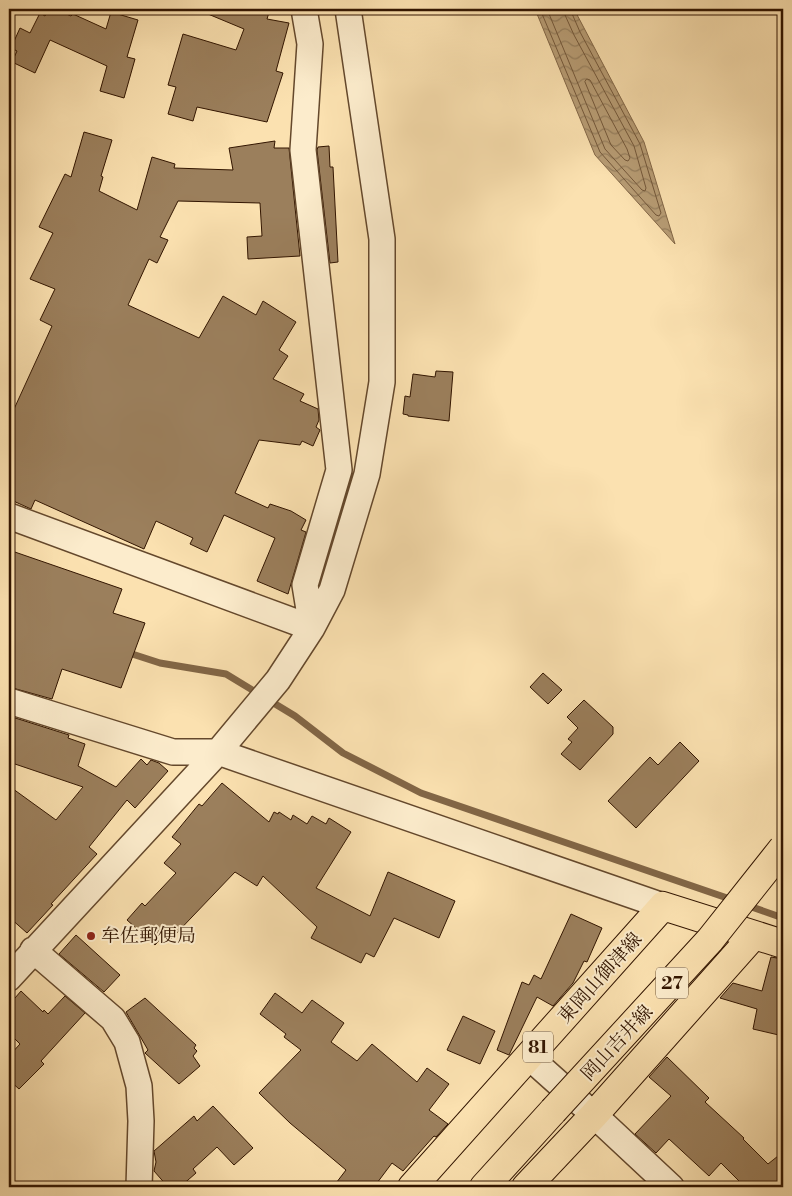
<svg xmlns="http://www.w3.org/2000/svg" width="792" height="1196" font-family="'Libre Bodoni','Noto Serif JP',serif">
<style>
.water{fill:url(#water-waves);stroke:#826646}
.lines{fill:none;stroke-linecap:round;stroke-linejoin:round}
.shore{stroke:#74583a;stroke-width:1}
.stream{stroke:#826646;stroke-width:7}
.building{fill:#9b7f5c;stroke:#321500}
.minor-casing{stroke:#64482c;stroke-width:28}
.major-casing{stroke:#321500;stroke-width:30}
.minor{stroke:#fceccc;stroke-width:25}
.major{stroke:#fbe1b0;stroke-width:28}
.major-bridge-casing{stroke:#321500;stroke-width:30;stroke-linecap:butt}
.major-bridge{stroke:#fbe1b0;stroke-width:28}
.poi-dot{fill:#8f2418;stroke:#fceccc;stroke-width:2}
.labels{text-anchor:middle;dominant-baseline:central;stroke-width:4;stroke-linejoin:round;paint-order:stroke}
.shield{fill:#fceccc;stroke:#6f563d;stroke-width:1}
.shield-label{font-size:18px;font-weight:bold;fill:#321500}
.poi-label{font-size:19px;fill:#321500;stroke:#fceccc;text-anchor:start}
.street-label{font-size:19px;fill:#321500;stroke:#fceccc}
</style>
<defs>
<pattern id="water-waves" width="16" height="10" patternUnits="userSpaceOnUse" patternTransform="scale(1.25)"><rect width="16" height="10" fill="#b79c74"/><path d="M0 5q4-4 8 0t8 0" fill="none" stroke="#957e5d"/></pattern>
</defs>
<rect width="100%" height="100%" fill="#fbe1b0"/>
<filter id="stains"><feTurbulence type="fractalNoise" baseFrequency=".004" numOctaves="4"/><feColorMatrix values="0 0 0 0 .2 0 0 0 0 .09 0 0 0 0 .02 0 0 0 .5 -.17"/></filter>
<radialGradient id="worn" r=".72"><stop offset=".6" stop-color="#630" stop-opacity="0"/><stop offset="1" stop-color="#630" stop-opacity=".3"/></radialGradient>
<!-- water -->
<path class="water" d="M535 9H574L644 142 675 244 595 155Z"/>
<g class="lines">
<!-- shore -->
<path class="shore" d="M540 9 600 152 656 215 659 216 661 213 640 144 580 32 570 9
M547 9 605 149 642 190 645 191 646 188 634 146 574 35 565 15 564 9
M587 79 590 80 627 149 630 158 628 161 625 160 611 145 585 82Z"/>
<!-- stream -->
<path class="stream" d="M126 652 160 663 226 674 295 716 343 753 421 793 733 900
M746 905 783 918"/>
</g>
<!-- building -->
<path class="building" d="M49 9H55L71 16 73 14 106 29 111 12 138 20 127 57 135 59 124 98 100 91 107 66 50 40 35 73 12 62 17 51 11 48 20 28 30 33 40 13 45 16Z
M196 9H270L267 19 289 23 276 71 283 73 267 122 197 107 193 121 168 114 176 87 168 85 183 34 236 50 244 29Z
M84 132 112 140 101 176 103 177 99 191 137 210 152 157 175 164 174 168 233 170 229 148 275 141 274 148H289L300 256 248 259 247 237 262 236 260 203 178 201 160 237 168 240 157 263 149 259 128 305 199 338 223 296 256 315 263 301 296 322 279 350 288 356 273 379 304 394 300 401 318 409 319 420 316 427 320 430 313 446 302 441 300 445 259 440 235 493 268 508 270 504 291 511 306 520 301 530 306 532 288 594 257 581 275 538 224 515 207 552 190 544 193 538 156 521 144 549 35 500 31 509 9 499V420L52 326 40 320 55 289 30 279 53 233 39 227 65 174 71 177Z
M329 146 330 167H333L338 262 330 263 317 150 318 147Z
M436 371 453 372 449 421 408 416V415L403 414 405 396 410 397 413 374 435 377Z
M9 550 122 589 113 613 145 623 121 688 62 669 52 699 9 687Z
M543 673 562 690 548 704 530 687Z
M584 700 613 727V734L580 770 561 754 572 742 568 739 578 728 567 717Z
M9 716 69 735 68 738 85 744 78 766 116 787 141 759 147 765 151 760 159 763 168 771 135 808 127 800 89 847 97 854 51 904 53 905 27 933 9 917V786L56 820 83 787 9 762Z
M680 742 699 761 636 828 608 801 650 757 658 765Z
M222 783 269 822 274 812 278 814 279 812 291 820 293 815 307 824 312 816 326 824 329 818 351 832 316 888 370 916 388 872 455 901 439 938 394 918 374 957 366 953 361 963 311 938 317 927 263 876 257 886 235 872 170 940 164 935 155 945 127 920 142 903 145 906 176 873 164 863 181 844 172 837 199 804 202 806Z
M571 914 602 928 587 962 584 961 573 983 553 1006 537 997 509 1055 497 1050 522 982 529 985 534 975 541 979Z
M76 935 120 975 104 992 59 954Z
M771 957 783 959V1036L753 1029 757 1009 720 998 733 983 762 991Z
M21 991 43 1012 44 1010 48 1014 65 996 85 1013 41 1061 44 1064 19 1089 9 1080V1056L20 1044 9 1033V1005Z
M275 993 302 1013 312 1000 344 1023 331 1042 357 1061 372 1044 417 1082 427 1068 449 1084 429 1110 448 1124 436 1137 434 1136 403 1171 392 1163 374 1187H333L346 1170 290 1123 259 1093 301 1050 284 1037 286 1034 260 1014Z
M145 998 196 1045 194 1048 197 1051 193 1056 200 1066 179 1084 145 1053 148 1050 126 1012Z
M463 1016 495 1031 480 1064 447 1050Z
M667 1057 709 1098 705 1102 744 1138 743 1139 768 1164 783 1152V1177L773 1187H745L721 1163 709 1176 669 1139 656 1153 635 1134 671 1096 649 1077Z
M213 1106 253 1148 234 1165 217 1147 193 1169 196 1173 180 1187H168L154 1171 156 1162 154 1151 194 1116 197 1121Z"/>
<g class="lines">
<!-- minor casing -->
<g class="minor-casing">
<path id="minor" d="M304 9 310 44 303 150 339 470 305 585 312 628
M9 516 312 628
M9 701 173 752H218L663 906
M33 950 113 1019 127 1042 139 1086 141 1121 139 1187
M9 978 218 752 278 680 312 628 332 590 367 474 382 382V239L348 9
M529 1057 594 1115 671 1187"/>
</g>
<!-- major casing -->
<g class="major-casing">
<path id="major" d="M412 1187 663 906 783 944
M484 1187 553 1111
M526 1187 594 1115 754 935"/>
</g>
<!-- minor -->
<use href="#minor" class="minor"/>
<!-- major -->
<use href="#major" class="major"/>
<!-- major-bridge casing -->
<g class="major-bridge-casing">
<path id="major-bridge" d="M553 1111 710 940 783 848"/>
</g>
<!-- major-bridge -->
<use href="#major-bridge" class="major-bridge"/>
</g>
<!-- markers -->
<circle class="poi-dot" cx="91" cy="936" r="5"/>
<g class="labels">
<!-- shield labels -->
<g class="shield">
<rect x="656" y="967.5" width="32" height="31" rx="4"/>
<rect x="523" y="1031.5" width="30" height="31" rx="4"/>
</g>
<g class="shield-label">
<text x="672" y="983">27</text>
<text x="538" y="1047">81</text>
</g>
<!-- poi labels -->
<g class="poi-label">
<text x="101" y="936">牟佐郵便局</text>
</g>
<!-- street labels -->
<g class="street-label">
<text transform="translate(600 978) rotate(-48)">東岡山御津線</text>
<text transform="translate(617 1043) rotate(-47)">岡山吉井線</text>
</g>
</g>
<!-- margin -->
<rect width="792" height="1196" fill="none" stroke="#fbe1b0" stroke-width="30"/>
<rect x="10" y="10" width="772" height="1176" fill="none" stroke="#321500" stroke-width="2.5"/>
<rect x="15" y="15" width="762" height="1166" fill="none" stroke="#321500"/>
<rect width="100%" height="100%" filter="url(#stains)"/>
<rect width="100%" height="100%" fill="url(#worn)"/>
</svg>
